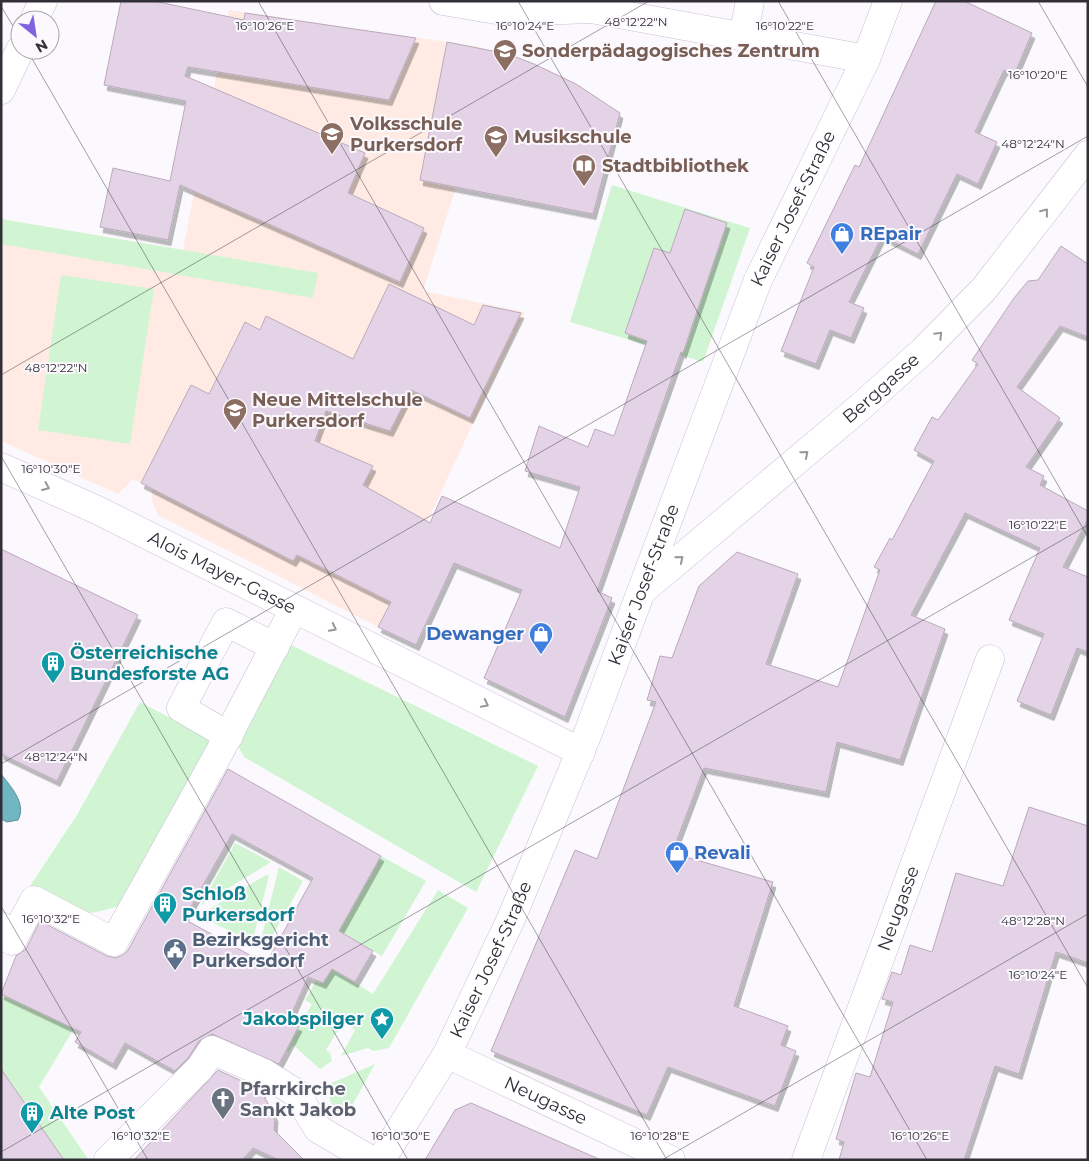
<svg xmlns="http://www.w3.org/2000/svg" width="1089" height="1161" font-family="Montserrat,sans-serif">
<style>
.education{fill:#ffebe4}
.green{fill:#d1f5d3}
.water{fill:#70b7c2;stroke:#5e8e99}
.building{fill:#e4d3e6;stroke:#baa9bc;fill-rule:evenodd;filter:url(#shadow)}
.lines{fill:none;stroke-linecap:round;stroke-linejoin:round}
.minor-casing{stroke:#c8bfd4;stroke-width:29}
.major-casing{stroke:#c8bfd4;stroke-width:29}
.minor{stroke:#fff;stroke-width:28}
.major{stroke:#fff;stroke-width:28}
.oneway{stroke:#99979c}
.ticks{fill:none;stroke:#332f38;stroke-width:1;stroke-opacity:0.45}
.labels{text-anchor:middle;dominant-baseline:central;stroke-width:4;stroke-linejoin:round;paint-order:stroke}
.education-label{font-size:18px;font-weight:bold;fill:#785e54;stroke:#fbf9fd;text-anchor:start}
.street-label{font-size:18px;fill:#332f38;stroke:#fbf9fd}
.shop-label{font-size:18px;font-weight:bold;fill:#366cbe;stroke:#fbf9fd;text-anchor:start}
.culture-label{font-size:18px;font-weight:bold;fill:#0d838f;stroke:#fbf9fd;text-anchor:start}
.service-label{font-size:18px;font-weight:bold;fill:#4e5e75;stroke:#fbf9fd;text-anchor:start}
.worship-label{font-size:18px;font-weight:bold;fill:#5b616d;stroke:#fbf9fd;text-anchor:start}
.ticks-label{font-size:12px;text-anchor:middle;fill:#332f38;stroke:#fbf9fd;stroke-width:4;stroke-linejoin:round;paint-order:stroke}
</style>
<defs>
<filter id="shadow"><feDropShadow dx="3" dy="5.5" stdDeviation="0" flood-color="#0004"/></filter>
</defs>
<rect width="100%" height="100%" fill="#fbf9fd"/>
<!-- education -->
<path class="education" d="M229 10 481 47 469 127 456 187 423 291 525 312 378 627 158 515 152 501V489L133 479 118 494 1 441V219L183 250Z"/>
<!-- green -->
<path class="green" d="M612 185 750 228 703 362 570 322Z
M1 219 318 273 313 298 1 244Z
M61 275 154 289 130 444 38 430Z
M289 644 538 766 476 892 244 757 237 744Z
M140 702 207 737 210 748 120 906C111 908 100 912 90 913 69 914 46 897 30 886L77 815Z
M235 843 271 862 201 905Z
M381 856 426 881 382 956 339 931Z
M279 867 303 881 264 951 259 947Z
M266 875 269 876 253 939 251 941 201 917V914Z
M438 890 468 908 389 1048 374 1051 368 1048 341 1056 355 1030 343 1022 326 1050 330 1053 332 1061 320 1069 293 1045 288 1052 278 1046 294 1017 302 1021 312 1004 305 1000 325 965 373 994Z
M95 993 39 1087 88 1159 64 1160 1 1069V994Z
M375 1064 347 1115C330 1113 330 1099 327 1085Z"/>
<!-- water -->
<path class="water" d="M1 774C11 787 27 804 18 820L7 822 1 819Z"/>
<!-- building -->
<path class="building" d="M121 1H154L244 20 245 13 416 38 389 100 188 67 185 76 365 153 348 193 424 228 400 282 180 185 168 240 100 227 113 168 170 181 186 101 104 85Z
M936 1H964L1032 33 1014 75 1004 70 975 132 997 142 978 184 957 174 918 254 882 236 849 302 864 308 851 338 830 330 816 364 781 351 814 267 807 263 855 165 859 167Z
M447 42 508 54 534 64 576 84 620 113 593 214 420 180Z
M685 209 727 223 683 353 681 352 597 591 612 598 565 717 484 678 522 590 454 563 416 645 378 627 391 602 297 555 293 561 141 483 191 385 209 394 245 322 260 330 266 316 353 359 389 284 474 325 483 305 521 313 470 418 411 390 390 431 326 411 315 441 373 466 363 485 430 523 442 496 560 548 580 487 525 471 539 426 588 447 595 429 614 436 647 341 625 333 654 248 670 253Z
M1061 246 1088 264V337L1060 326 1017 387 1060 418 1026 467 1044 476 1040 485 1088 511V519L1063 567 1088 577V652L1077 648 1051 715 1017 701 1044 634 1009 620 1040 548 965 513 911 615 945 629 900 760 837 742 826 792 704 768 672 853 773 882 734 1006 788 1026 781 1045 796 1051 775 1106 668 1067 647 1115 491 1051 575 850 597 859 656 702 647 700 660 656 672 658 699 586 737 552 798 574 766 664 838 687 880 570 874 567 890 538 892 540 934 461 914 450 932 417 938 420 978 364 972 360 1014 298 1028 281 1038 280Z
M1 549 138 615 57 781 1 754Z
M228 769 381 856 339 931 373 951 355 982 332 969 323 983 308 977 288 1022 299 1026 279 1064 212 1034 199 1041 188 1058 175 1071 125 1043 113 1064 75 1042 81 1032 1 994 16 956 26 949 40 921 107 956 116 958 123 955 128 950ZM232 834 313 878 266 964 184 919Z
M1029 807 1088 826V963L1056 952 1019 1074 995 1066 964 1160H839L844 1142 836 1139 856 1073 870 1077 893 1002 882 999 892 972 901 975 910 945 932 952 956 873 1003 886Z
M1 1069 64 1160H1Z
M218 1070 263 1091 262 1093 275 1116 274 1130 304 1160H279L253 1148 242 1160H134Z
M471 1103 601 1160H425L455 1110Z"/>
<g class="lines">
<!-- minor casing -->
<g class="minor-casing">
<g id="minor">
<path d="M443 1 508 12 591 9 866 59"/>
<path d="M34 20 43 1"/>
<path d="M743 37 750 1"/>
<path d="M1 90 20 50"/>
<path id="s1" d="M1 467 97 510 581 752"/>
<path id="s2" d="M643 590 858 409 923 351 984 289 1088 155"/>
<path d="M229 736 181 708 226 622 275 647"/>
<path d="M1 926 12 941 34 900 114 942 219 753 294 609"/>
<path id="s3" d="M447 1054 671 1160"/>
<path d="M108 1160 200 1068 212 1050 264 1073 296 1093 318 1129 371 1160"/>
<path id="s4" d="M806 1160 990 659"/>
</g>
</g>
<!-- major casing -->
<g class="major-casing">
<g id="major">
<path id="s5" d="M381 1160 447 1054 511 919 588 733 758 280 866 59 888 1"/>
</g>
</g>
<!-- minor -->
<use href="#minor" class="minor"/>
<!-- major -->
<use href="#major" class="major"/>
</g>
<!-- one-way arrows -->
<defs><path id="oneway-chevron" d="M-2-3.5L2.5 0L-2 3.5" fill="none" stroke-width="1.6" stroke-linecap="round" stroke-linejoin="round" transform="scale(1.25)"/></defs>
<g class="oneway">
<use href="#oneway-chevron" transform="translate(1045 212) rotate(-52)"/>
<use href="#oneway-chevron" transform="translate(939 335) rotate(-45)"/>
<use href="#oneway-chevron" transform="translate(805 454) rotate(-40)"/>
<use href="#oneway-chevron" transform="translate(46 487) rotate(24)"/>
<use href="#oneway-chevron" transform="translate(680 559) rotate(-40)"/>
<use href="#oneway-chevron" transform="translate(333 628) rotate(27)"/>
<use href="#oneway-chevron" transform="translate(485 704) rotate(27)"/>
</g>
<!-- ticks -->
<path class="ticks" d="M258 1 927 1160M518 1 1088 988M778 1 1088 537M1038 1 1088 87M1 6 20 38M27 50 667 1160M1 375 649 1M1 456 408 1160M1 764 1088 136M1 906 148 1160M1 1152 1088 525M662 1160 1088 914"/>
<!-- icons -->
<defs>
<g id="school-pin" transform="scale(1.25)"><path d="M0 17L-7.5 6A9.5 9.5 0 1 1 7.5 6Z" fill="#8d6e63" stroke="#fbf9fd"/><path d="M0-5L7-2L0 1L-7-2ZM-4 1L0 2.5L4 1V4Q0 6-4 4Z" fill="#fff"/></g>
<g id="library-pin" transform="scale(1.25)"><path d="M0 17L-7.5 6A9.5 9.5 0 1 1 7.5 6Z" fill="#8d6e63" stroke="#fbf9fd"/><path d="M-6-4Q-3-5.5-.7-3.5V5Q-3 3-6 4ZM6-4Q3-5.5 .7-3.5V5Q3 3 6 4Z" fill="#fff"/></g>
<g id="shop-pin" transform="scale(1.25)"><path d="M0 17L-7.5 6A9.5 9.5 0 1 1 7.5 6Z" fill="#3f7fe0" stroke="#fbf9fd"/><path d="M-5-2.5h2.3a2.7 3.5 0 0 1 5.4 0H5L5.5 6h-11ZM-1.5-2.5h3a1.5 2.3 0 0 0-3 0Z" fill="#fff"/></g>
<g id="building-pin" transform="scale(1.25)"><path d="M0 17L-7.5 6A9.5 9.5 0 1 1 7.5 6Z" fill="#0f9aa8" stroke="#fbf9fd"/><path d="M-4-6H4V6H1V3H-1V6H-4ZM-2.5-4.3h1.7v1.8h-1.7ZM.8-4.3h1.7v1.8H.8ZM-2.5-1h1.7V.8h-1.7ZM.8-1h1.7V.8H.8Z" fill="#fff"/></g>
<g id="civic-pin" transform="scale(1.25)"><path d="M0 17L-7.5 6A9.5 9.5 0 1 1 7.5 6Z" fill="#5c6f8a" stroke="#fbf9fd"/><path d="M-.6-6.5H3V-4.5H.6V-3L4-1V1h2V6H-6V1h2V-1L-.6-3ZM-1.2 2.5V6h2.4V2.5Z" fill="#fff"/></g>
<g id="sight-pin" transform="scale(1.25)"><path d="M0 17L-7.5 6A9.5 9.5 0 1 1 7.5 6Z" fill="#0f9aa8" stroke="#fbf9fd"/><path d="M0-6L1.8-2.2L6-1.7L2.9 1.2L3.7 5.4L0 3.3L-3.7 5.4L-2.9 1.2L-6-1.7L-1.8-2.2Z" fill="#fff"/></g>
<g id="church-pin" transform="scale(1.25)"><path d="M0 17L-7.5 6A9.5 9.5 0 1 1 7.5 6Z" fill="#6b7280" stroke="#fbf9fd"/><path d="M-1.2-6h2.4v3.5h3.3v2.4h-3.3V6h-2.4V-.1h-3.3v-2.4h3.3Z" fill="#fff"/></g>
</defs>
<g fill-rule="evenodd">
<use href="#school-pin" x="505" y="51"/>
<use href="#school-pin" x="332" y="134"/>
<use href="#school-pin" x="496" y="137"/>
<use href="#library-pin" x="584" y="166"/>
<use href="#shop-pin" x="842" y="234"/>
<use href="#school-pin" x="235" y="410"/>
<use href="#shop-pin" x="541" y="634"/>
<use href="#building-pin" x="53" y="663"/>
<use href="#shop-pin" x="677" y="853"/>
<use href="#building-pin" x="165" y="904"/>
<use href="#civic-pin" x="175" y="950"/>
<use href="#sight-pin" x="382" y="1019"/>
<use href="#church-pin" x="223" y="1099"/>
<use href="#building-pin" x="32" y="1113"/>
</g>
<g class="labels">
<!-- education labels -->
<g class="education-label">
<text x="522" y="51">Sonderpädagogisches Zentrum</text>
<text x="350" y="124">Volksschule<tspan x="350" dy="21">Purkersdorf</tspan></text>
<text x="514" y="137">Musikschule</text>
<text x="602" y="166">Stadtbibliothek</text>
<text x="252" y="400">Neue Mittelschule<tspan x="252" dy="21">Purkersdorf</tspan></text>
</g>
<!-- street labels -->
<g class="street-label">
<text stroke="none"><textPath href="#s5" startOffset="1039">Kaiser Josef-Straße</textPath></text>
<text stroke="none"><textPath href="#s2" startOffset="312">Berggasse</textPath></text>
<text stroke="none"><textPath href="#s1" startOffset="245">Alois Mayer-Gasse</textPath></text>
<text stroke="none"><textPath href="#s5" startOffset="634">Kaiser Josef-Straße</textPath></text>
<text stroke="none"><textPath href="#s4" startOffset="268">Neugasse</textPath></text>
<text stroke="none"><textPath href="#s5" startOffset="229">Kaiser Josef-Straße</textPath></text>
<text stroke="none"><textPath href="#s3" startOffset="109">Neugasse</textPath></text>
</g>
<!-- shop labels -->
<g class="shop-label">
<text x="860" y="234">REpair</text>
<text x="524" y="634" text-anchor="end">Dewanger</text>
<text x="694" y="853">Revali</text>
</g>
<!-- culture labels -->
<g class="culture-label">
<text x="70" y="653">Österreichische<tspan x="70" dy="21">Bundesforste AG</tspan></text>
<text x="182" y="894">Schloß<tspan x="182" dy="21">Purkersdorf</tspan></text>
<text x="364" y="1019" text-anchor="end">Jakobspilger</text>
<text x="50" y="1113">Alte Post</text>
</g>
<!-- service labels -->
<g class="service-label">
<text x="192" y="940">Bezirksgericht<tspan x="192" dy="21">Purkersdorf</tspan></text>
</g>
<!-- worship labels -->
<g class="worship-label">
<text x="240" y="1089">Pfarrkirche<tspan x="240" dy="21">Sankt Jakob</tspan></text>
</g>
</g>
<g class="ticks-label">
<text x="636" y="26">48°12'22"N</text>
<text x="265" y="30">16°10'26"E</text>
<text x="525" y="30">16°10'24"E</text>
<text x="785" y="30">16°10'22"E</text>
<text x="1038" y="79">16°10'20"E</text>
<text x="1033" y="148">48°12'24"N</text>
<text x="56" y="372">48°12'22"N</text>
<text x="51" y="473">16°10'30"E</text>
<text x="1038" y="529">16°10'22"E</text>
<text x="56" y="761">48°12'24"N</text>
<text x="51" y="923">16°10'32"E</text>
<text x="1033" y="925">48°12'28"N</text>
<text x="1038" y="979">16°10'24"E</text>
<text x="141" y="1140">16°10'32"E</text>
<text x="401" y="1140">16°10'30"E</text>
<text x="660" y="1140">16°10'28"E</text>
<text x="920" y="1140">16°10'26"E</text>
</g>
<!-- border -->
<rect width="1089" height="1161" fill="none" stroke="#332f38" stroke-width="5"/>
<!-- north arrow -->
<g transform="translate(35 35) rotate(150)"><circle r="24" fill="#fbf9fd" stroke="#aba8ae"/>
<path d="M0-4L9 19L0 12L-9 19Z" fill="#8064df"/>
<text y="-8" font-size="14" font-weight="bold" text-anchor="middle" fill="#332f38">N</text>
</g>
</svg>
